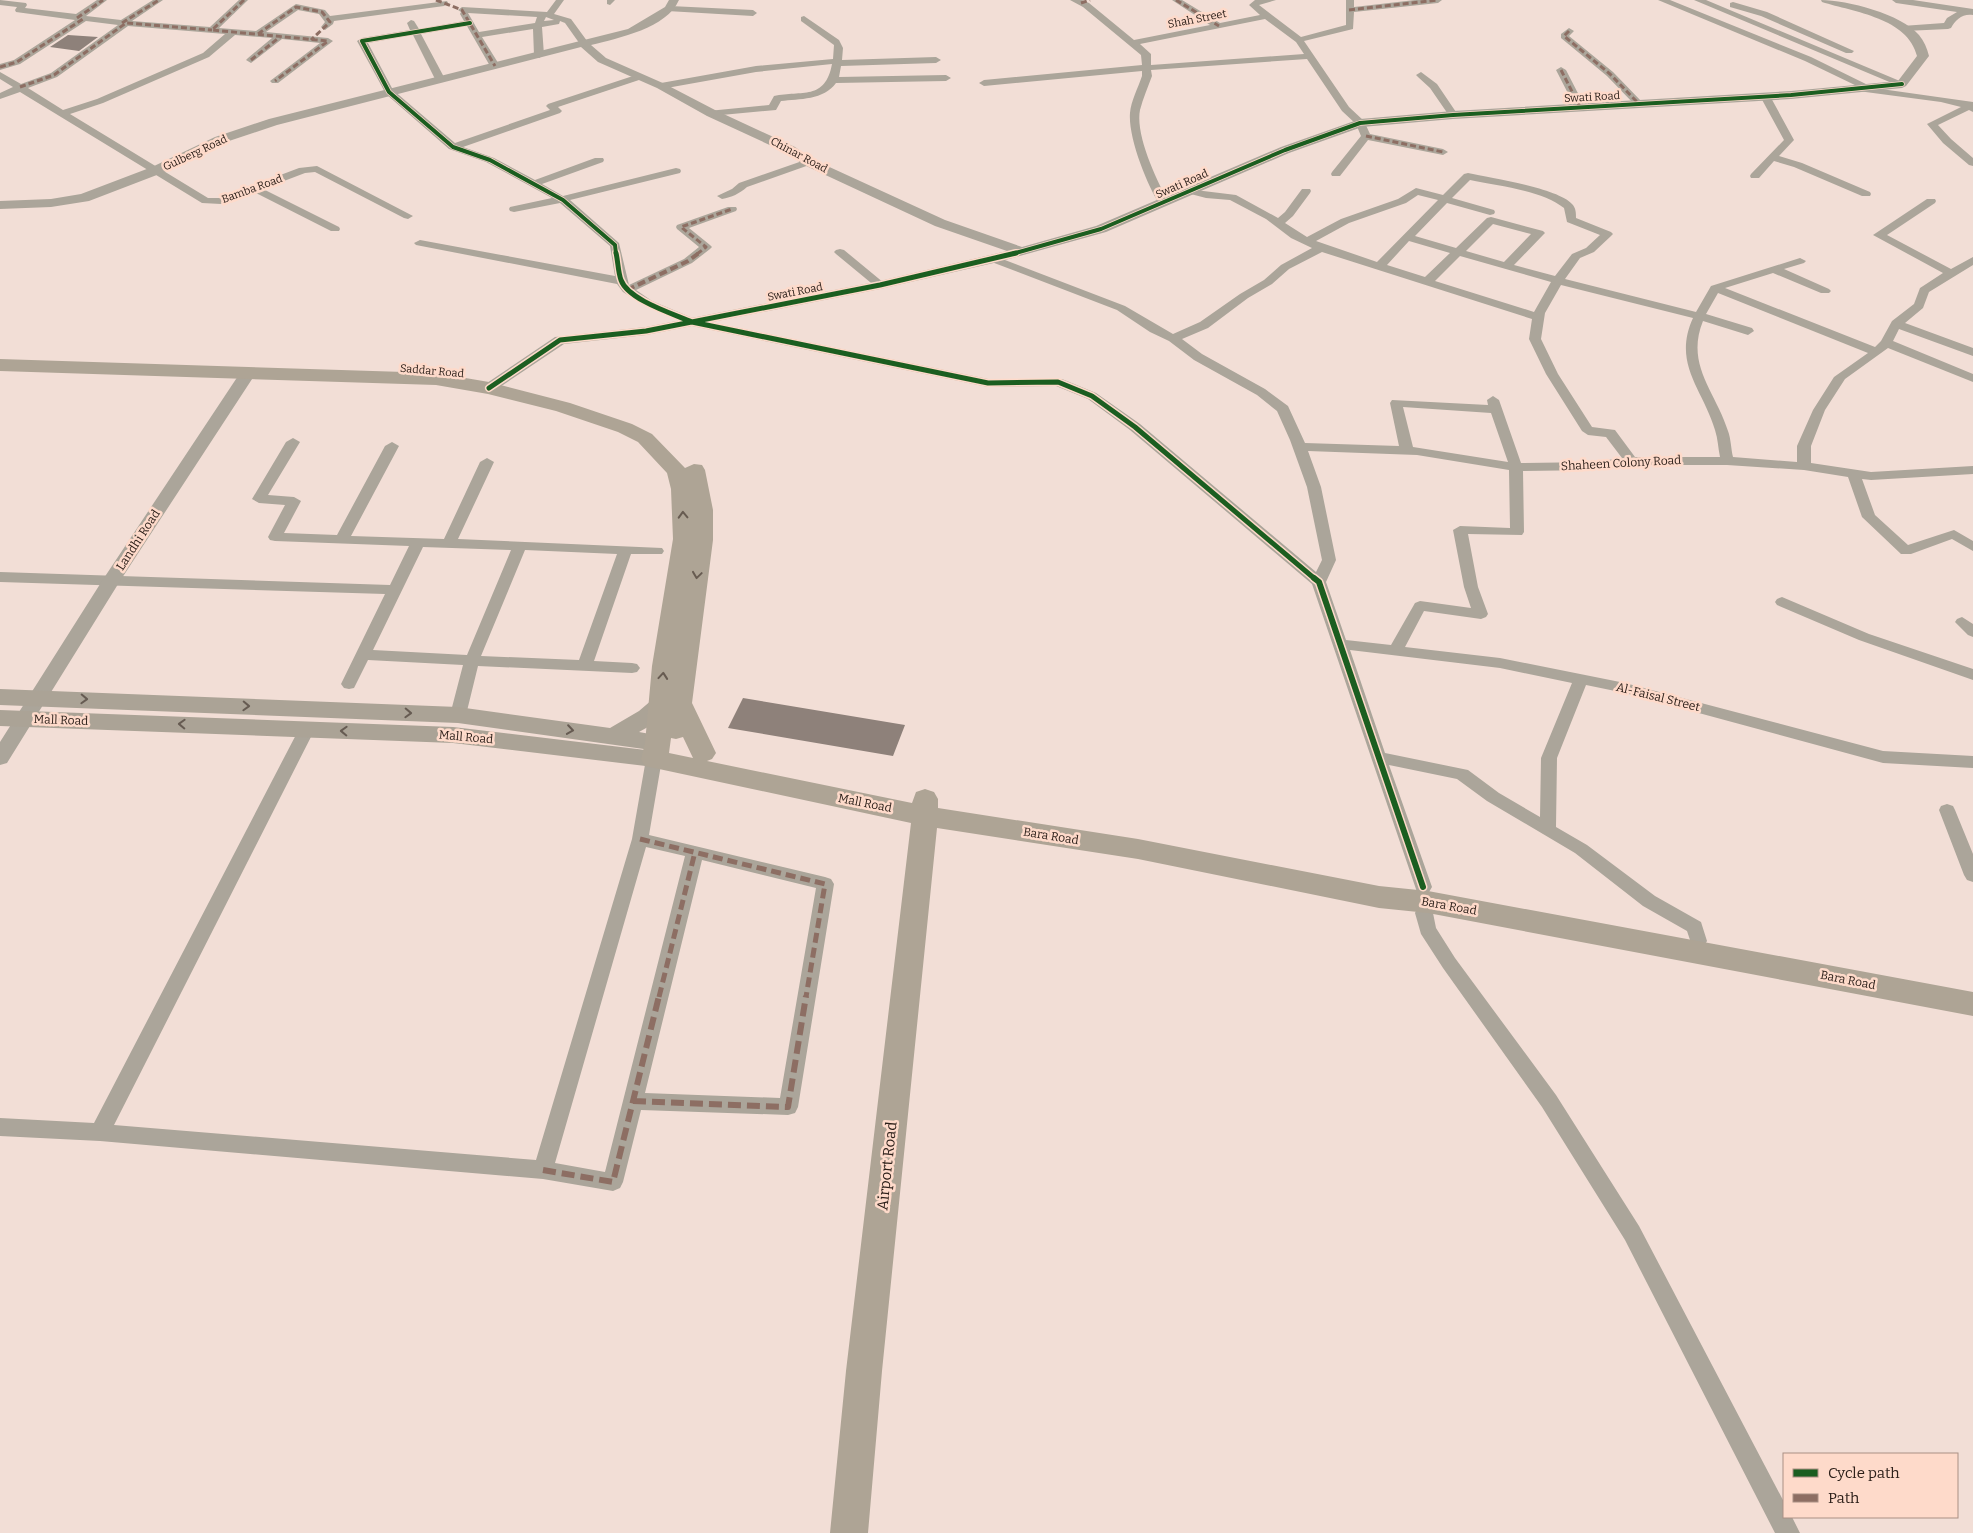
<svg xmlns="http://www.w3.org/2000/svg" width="1973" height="1533" font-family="Bitter,serif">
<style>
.building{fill:#8e817a}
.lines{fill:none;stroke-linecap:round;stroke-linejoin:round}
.minor{fill:#aba59a;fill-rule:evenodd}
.tertiary{fill:#aba59a;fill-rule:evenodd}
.secondary{fill:#aba396;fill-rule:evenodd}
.primary{fill:#aea495;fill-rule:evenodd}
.quiet-far3{stroke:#8d6e63;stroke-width:3;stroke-dasharray:6 3;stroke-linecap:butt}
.quiet-far2{stroke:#8d6e63;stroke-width:4;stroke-dasharray:8 4;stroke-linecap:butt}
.quiet-far1{stroke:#8d6e63;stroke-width:5;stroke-dasharray:10 5;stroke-linecap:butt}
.quiet{stroke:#8d6e63;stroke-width:6;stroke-dasharray:13 6;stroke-linecap:butt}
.cycleway-far2-casing{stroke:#fedaca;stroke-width:5.5}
.cycleway-far1-casing{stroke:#fedaca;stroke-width:8}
.cycleway-casing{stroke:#fedaca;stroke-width:9}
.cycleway-far2{stroke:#1b5e20;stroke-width:4}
.cycleway-far1{stroke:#1b5e20;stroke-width:5}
.cycleway{stroke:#1b5e20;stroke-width:6}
.oneway{stroke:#675b51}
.oneway2{stroke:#665b52}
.labels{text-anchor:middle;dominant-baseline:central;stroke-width:5;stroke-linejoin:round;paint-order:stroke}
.far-street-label{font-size:11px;fill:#2d201a;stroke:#fedaca}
.street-label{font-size:12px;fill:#2d201a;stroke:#fedaca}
.near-street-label{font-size:15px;fill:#2d201a;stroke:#fedaca}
</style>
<rect width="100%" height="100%" fill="#f2ded6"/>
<!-- building -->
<path class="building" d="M68 35 98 37 79 51 50 47Z
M743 698 905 725 893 756 728 728Z"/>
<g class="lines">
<!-- minor -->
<path class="minor" d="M0 0 26 3 27 5 25 8 76 14 97 0H107L86 16 121 20 153 0H163L132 21 210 27 239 0H248L219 28 256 31 296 4 325 10 330 16 447 1 448 3 444 6 334 21 333 24 325 30 321 27 325 22 319 14 298 10 266 32 328 38 333 41 278 83H272L270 81 320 43 282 39 251 63 246 60 248 58 272 38 235 35 209 57 103 103 70 114 208 198H220L299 168 317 166 413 216 408 219 404 218 315 172 305 173 263 189 339 227 340 229 339 231H331L254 192 221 204 202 203 20 92 0 99V93L13 87 0 79V72L21 84 51 73 118 25 86 21 20 64 0 70V64L14 60 75 20 16 12 15 10 17 7 0 5ZM128 26 225 34 203 53 97 99 63 110 28 88 57 77Z
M556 0H564L554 14 571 19 590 45 588 47H582L565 23 560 21 559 24 542 27 544 55 539 58 534 55 533 29 482 37 500 66 495 69 490 66 467 26 421 34 445 79 440 82 435 79 413 35 368 43 393 90 455 143 550 110 546 106 548 104 636 75H642V79L558 107 562 111 560 113 463 147 494 158 535 180 595 158H603L604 160 603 162 542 184 563 196 676 168 680 169 681 171 680 173 570 200 619 243 629 285 684 259 699 247 677 229 676 227 677 225 728 207H736L737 209 736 211 689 228 710 245 712 247 710 249 692 263 636 290 652 301 695 319 988 379H1062L1096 393 1140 424 1316 572 1322 560 1307 487 1290 440 1277 411 1257 395 1194 360 1169 341 1150 332 1117 310 989 261 987 259 989 257H997L1125 306 1173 334 1200 322 1240 294 1264 280 1281 265 1312 248 1291 238 1266 219 1230 200 1206 198 1187 193 1186 191 1187 189 1236 195 1278 218 1285 212 1302 189H1310L1311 191 1310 193 1293 216 1285 223 1307 237 1341 219 1398 199 1416 188 1443 195 1464 174 1468 173C1491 178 1557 188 1572 204 1576 208 1576 213 1576 218L1611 232 1613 234 1611 236 1594 252 1580 258 1565 279 1696 312 1711 286 1800 258 1806 261 1804 263 1784 269 1829 289 1831 291 1829 293H1821L1773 273 1725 288 1875 347 1881 341 1892 321 1914 304 1920 288 1943 273 1873 235 1927 199H1935L1936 201 1935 203 1887 235 1951 269 1973 257V265L1929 292 1923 308 1905 323 1973 348V356L1899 329 1893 341 1973 374V382L1888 348 1845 379 1825 410 1811 446V463L1871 472 1973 466V474L1871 480 1862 479 1875 515 1908 545 1954 530 1973 541V551L1952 539 1911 554H1901L1862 517 1848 477 1804 470 1727 465H1631L1594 470 1523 471 1524 532 1522 535 1468 534 1478 587 1488 614 1486 617 1481 619 1424 611 1405 647 1500 658 1625 683 1883 751 1973 756V768L1883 763 1625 693 1586 685 1557 758 1556 827 1587 845 1655 896 1701 922 1707 941 1704 946 1698 948 1692 946 1687 931 1643 906 1575 853 1487 801 1457 779 1389 765 1432 887 1429 892 1423 894 1417 892 1312 584 1130 430 1088 399 1056 386 988 387 692 326 644 305 623 292 617 284 416 245 414 243 420 240 615 276 610 246 560 203 514 212 510 211 509 209 510 207 552 198 486 162 449 149 386 94 357 41 362 38 410 30 407 23 411 20 414 21 419 29 464 21 460 14 461 12 458 10 462 7 547 12ZM468 13 537 17 535 23 479 32ZM546 17 554 20 544 21ZM1470 180C1498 186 1542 190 1564 208L1567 222 1600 235 1586 248 1572 254 1555 276 1514 265 1543 235 1545 233 1543 231 1491 217 1487 218 1456 248 1415 236 1447 203 1490 215 1494 214 1495 212 1494 210 1452 198ZM1418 195 1438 200 1377 262 1316 241 1349 223 1406 203ZM1493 224 1531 234 1504 262 1466 251ZM1409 241 1450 253 1425 277 1387 265ZM1322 252 1532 319 1529 339 1546 374 1582 431 1588 435 1606 437 1622 458 1594 462 1521 463 1499 400 1493 396 1487 400 1488 405 1392 400 1390 403 1399 446 1305 443 1288 406 1265 389 1202 354 1182 339 1208 328 1248 298 1272 284 1289 269ZM1460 256 1551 282 1534 312 1435 281ZM1561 285 1693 318C1672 364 1703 389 1715 430 1718 439 1718 448 1720 457H1635L1615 430 1592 427 1558 374 1541 339 1545 313ZM1718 293 1868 353 1834 377 1813 410 1797 446V462L1733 457C1731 449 1731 439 1728 431 1716 392 1685 365 1703 321L1748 335 1754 331 1752 328 1706 314ZM1403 407 1491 413 1508 462 1413 447ZM1308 451 1417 455 1509 470 1510 528 1460 526 1453 530 1464 587 1471 608 1420 601 1415 603 1391 645 1346 640 1326 582 1336 560 1321 487ZM1350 650 1500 668 1572 683 1541 758 1540 817 1499 793 1468 770 1385 753Z
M607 0H615L610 5 607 4Z
M1070 0H1082L1089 3 1134 40 1210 25 1172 0H1182L1220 23 1260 15 1249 5 1255 0H1276L1259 5 1301 37 1346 25V0H1354V7L1415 0H1442L1438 3 1354 12 1353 29 1304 41 1349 107 1364 121 1370 134 1443 149 1448 152 1443 155 1368 140 1340 176H1332L1331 174 1332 172 1361 136 1356 124 1342 111 1307 59 1151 70 1152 76C1148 87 1143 98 1140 110 1135 135 1157 181 1169 203L1164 206 1160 205C1147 185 1128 137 1130 113 1131 101 1138 88 1142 76V71L984 86 979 83 984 80 1142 65 1141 55 1083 7ZM1265 19 1296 42 1304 54 1151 65V54L1140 44Z
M1658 0H1670L1811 57 1874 88 1973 102V112L1969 110 1938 125 1951 139 1973 158V166L1969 165 1943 143 1927 124 1961 107 1941 102 1858 91 1856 89 1859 87 1805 61Z
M1694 0H1706L1907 84 1902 87 1899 86Z
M1892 0H1913L1973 9V15C1963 13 1955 20 1951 28L1948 29 1905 31 1900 28 1902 26 1944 23 1947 18 1957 12 1896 3Z
M1733 2 1767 12 1854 51 1852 53H1846L1761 16 1730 7V3Z
M670 6 753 10 757 13 753 16 667 11V7Z
M804 16 839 40 843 48 842 60 936 57 941 60 936 63 841 66 839 77 946 75 951 78 946 81 836 83C824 100 799 99 781 101L776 110 711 116 708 115V111L769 105 774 96C802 90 825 101 832 64L756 72 661 89 656 86 661 83 756 66 833 59 834 45 801 21V17Z
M1569 28 1574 31 1569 36 1613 72 1642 102V106H1636L1607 76 1561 38V34Z
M1561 67 1566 70 1585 107 1583 109H1577L1575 107 1556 70Z
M1421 72 1437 84 1458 115 1456 117H1450L1430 88 1418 77 1416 75Z
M1765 93 1770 96 1794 140 1779 156 1802 163 1870 192 1871 194 1870 196H1862L1794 167 1774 161 1759 178H1751L1750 176 1751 174 1784 140 1760 96Z
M808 159 812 160 813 162 812 164 747 187C739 194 732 197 722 199L717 196 732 189 739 183Z
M840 249 844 250 884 283 886 285 884 287H876L836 254 834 252 836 250Z
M293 438 300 442 268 495 294 497 301 501 284 533 337 535 385 446 392 442 399 446 351 536 444 539 480 462 487 458 494 462 458 539 662 548 664 551 662 554H631L594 661 632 663 637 664 640 668 637 672 632 673 478 666 466 715 464 719 458 720 452 719 450 715 463 665 368 660 354 688 349 689 344 688 341 684 385 594 0 582V572L390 585 409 546 275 541 270 540 268 537 285 505 259 503 252 499 286 442ZM423 547 511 550 467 655 373 650ZM525 550 617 554 579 660 481 656Z
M1782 597 1869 634 1973 669V680L1859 640 1777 605 1775 602 1777 599Z
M1962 617 1973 624V637L1968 635 1955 622 1957 619Z
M307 724 313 725 315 729 114 1125 536 1160 632 839 646 759 648 755 654 753 660 755 662 759 649 835 825 877 831 879 834 884 798 1107 795 1113 788 1115 641 1110 623 1182 620 1188 613 1191 543 1179 100 1141 0 1136V1118L94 1123 299 729 301 725ZM646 847 685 856 605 1172 555 1163ZM702 860 816 888 780 1098 645 1093Z
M1947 804 1953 806 1955 810 1973 854V882L1967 880 1964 875 1939 810 1941 806Z
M1428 895 1434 897 1437 902 1433 913 1436 928 1455 958 1556 1095 1639 1226 1784 1502V1517H1792L1800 1533H1775L1625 1240 1542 1107 1443 968 1421 934 1415 913 1422 897Z"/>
<!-- tertiary -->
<path class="tertiary" d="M669 0H679C667 28 619 38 591 45L606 58 665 84 715 110 795 147 812 159 945 220 1022 247 1096 226 1281 147 1360 119 1453 111 1791 91 1898 81 1917 56C1908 18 1854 12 1822 2L1821 0C1847 0 1901 14 1919 35 1924 41 1927 48 1929 56L1906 86 1902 88 1791 99 1453 119 1362 127 1289 153 1106 232 998 262 880 289 646 335 564 344 494 391H484L481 388 484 385 555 337 646 327 880 281 1007 251 935 226 804 165 787 153 707 116 657 88 598 62 581 47 277 125 223 143 162 173 89 201 51 207 0 209V201L51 199 81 194 152 167 215 137 269 119 628 29 665 7Z
M248 368 253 370 256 373 120 581 7 763 0 765V742L102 581 240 373 243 370Z"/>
<!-- secondary -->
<path class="secondary" d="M0 689 458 707 610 728 639 711 653 699 661 697 669 699 672 705 655 723 639 732 666 737 670 743 666 749 658 751 458 723 0 705Z
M0 710 453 727 654 751 662 753 666 759 662 765 654 767 453 743 0 726Z"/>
<!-- primary -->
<path class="primary" d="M0 359 436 373 489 382 570 403 632 424 652 434 685 468 694 464 702 465 705 470 713 510V540L692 703 716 753 712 759 707 761 912 803 916 792 925 789 934 792 938 799V808L1138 839 1379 886 1428 891 1973 992V1016L1428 913 1379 908 1138 859 937 828 882 1371 868 1533H830L846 1371 911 823 645 766 641 759 645 743 652 666 673 539 671 489 667 473 638 442 618 432 556 411 488 394 436 385 0 371ZM683 737 693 758 669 753 671 738 676 739Z"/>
<!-- quiet-far3 -->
<path class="quiet-far3" d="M244 0 212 30 328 41 275 81
M436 0 462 10 495 66
M1176 0 1219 26
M1081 3 1090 0
M1349 10 1438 0
M77 18 103 0
M122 23 159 0
M1569 31 1564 36 1610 74 1639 104
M258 34 296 7 322 12 330 22 311 40
M251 60 281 36
M0 67 17 62 83 19
M1561 70 1580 107
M20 87 54 75 126 23 212 30
M1366 136 1443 152
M697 254 706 247 681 227 732 209"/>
<!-- quiet-far2 -->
<path class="quiet-far2" d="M627 290 688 261 699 253"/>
<!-- quiet-far1 -->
<path class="quiet-far1" d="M640 839 825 884 806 997
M659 997 695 852"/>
<!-- quiet -->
<path class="quiet" d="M633 1101 788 1107 806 996
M543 1170 613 1182 659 996"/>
<!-- cycleway-far2 casing -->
<g class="cycleway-far2-casing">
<path id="cycleway-far2" d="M470 23 362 41 389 92 453 147 490 160 563 200 615 245 616 254
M1012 254 1101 229 1285 150 1360 123 1453 115 1791 95 1902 84"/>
</g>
<!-- cycleway-far1 casing -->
<g class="cycleway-far1-casing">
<path id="cycleway-far1" d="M616 253C618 261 618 272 621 280 628 300 674 314 692 322L988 383 1058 382 1092 396 1135 427 1315 579
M489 388 560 340 646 331 880 285 1016 253"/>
</g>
<!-- cycleway casing -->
<g class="cycleway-casing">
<path id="cycleway" d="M1314 578 1319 582 1423 887"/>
</g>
<!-- cycleway-far2 -->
<use href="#cycleway-far2" class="cycleway-far2"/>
<!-- cycleway-far1 -->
<use href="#cycleway-far1" class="cycleway-far1"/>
<!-- cycleway -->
<use href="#cycleway" class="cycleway"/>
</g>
<!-- one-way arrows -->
<defs><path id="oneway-chevron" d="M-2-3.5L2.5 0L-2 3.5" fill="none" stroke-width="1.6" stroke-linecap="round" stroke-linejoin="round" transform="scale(1.25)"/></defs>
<g class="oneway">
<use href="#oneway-chevron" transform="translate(683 515) rotate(-92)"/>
<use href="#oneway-chevron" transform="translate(697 575) rotate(98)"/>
<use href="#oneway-chevron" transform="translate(663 676) rotate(-85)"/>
</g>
<g class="oneway2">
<use href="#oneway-chevron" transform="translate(84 699) rotate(2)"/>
<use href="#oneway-chevron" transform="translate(246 706) rotate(2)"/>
<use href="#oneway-chevron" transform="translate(408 713) rotate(2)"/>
<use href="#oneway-chevron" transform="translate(182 724) rotate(-178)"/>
<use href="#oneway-chevron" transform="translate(570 730) rotate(8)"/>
<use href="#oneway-chevron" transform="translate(344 731) rotate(-178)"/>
</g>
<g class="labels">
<!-- far-street labels -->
<g class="far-street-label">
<text transform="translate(1197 19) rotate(-11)">Shah Street</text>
<text transform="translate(1592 97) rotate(-3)">Swati Road</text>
<text transform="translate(195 153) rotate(-25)">Gulberg Road</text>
<text transform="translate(799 155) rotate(28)">Chinar Road</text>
<text transform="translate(1182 184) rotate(-24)">Swati Road</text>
<text transform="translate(252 189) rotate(-20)">Bamba Road</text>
<text transform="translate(795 292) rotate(-11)">Swati Road</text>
<text transform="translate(432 371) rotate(5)">Saddar Road</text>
</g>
<!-- street labels -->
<g class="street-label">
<text transform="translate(1621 463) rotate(-3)">Shaheen Colony Road</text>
<text transform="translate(138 540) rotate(-57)">Landhi Road</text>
<text transform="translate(1658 697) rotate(14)">Al-Faisal Street</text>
<text transform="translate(61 720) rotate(2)">Mall Road</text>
<text transform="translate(466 737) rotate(5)">Mall Road</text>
<text transform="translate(865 803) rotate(11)">Mall Road</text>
<text transform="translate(1051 836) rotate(9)">Bara Road</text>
<text transform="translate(1449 906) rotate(10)">Bara Road</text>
<text transform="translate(1848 980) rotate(11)">Bara Road</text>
</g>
<!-- near-street labels -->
<g class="near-street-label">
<text transform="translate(887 1166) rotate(-84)">Airport Road</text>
</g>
</g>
<!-- legend -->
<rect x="1783" y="1453" width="175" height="65" fill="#fedaca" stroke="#aa9084"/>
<rect x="1793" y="1469" width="25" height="8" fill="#1b5e20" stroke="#aa9084"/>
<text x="1828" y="1478" font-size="15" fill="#2d201a">Cycle path</text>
<rect x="1793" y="1494" width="25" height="8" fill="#8d6e63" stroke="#aa9084"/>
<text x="1828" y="1503" font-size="15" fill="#2d201a">Path</text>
</svg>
